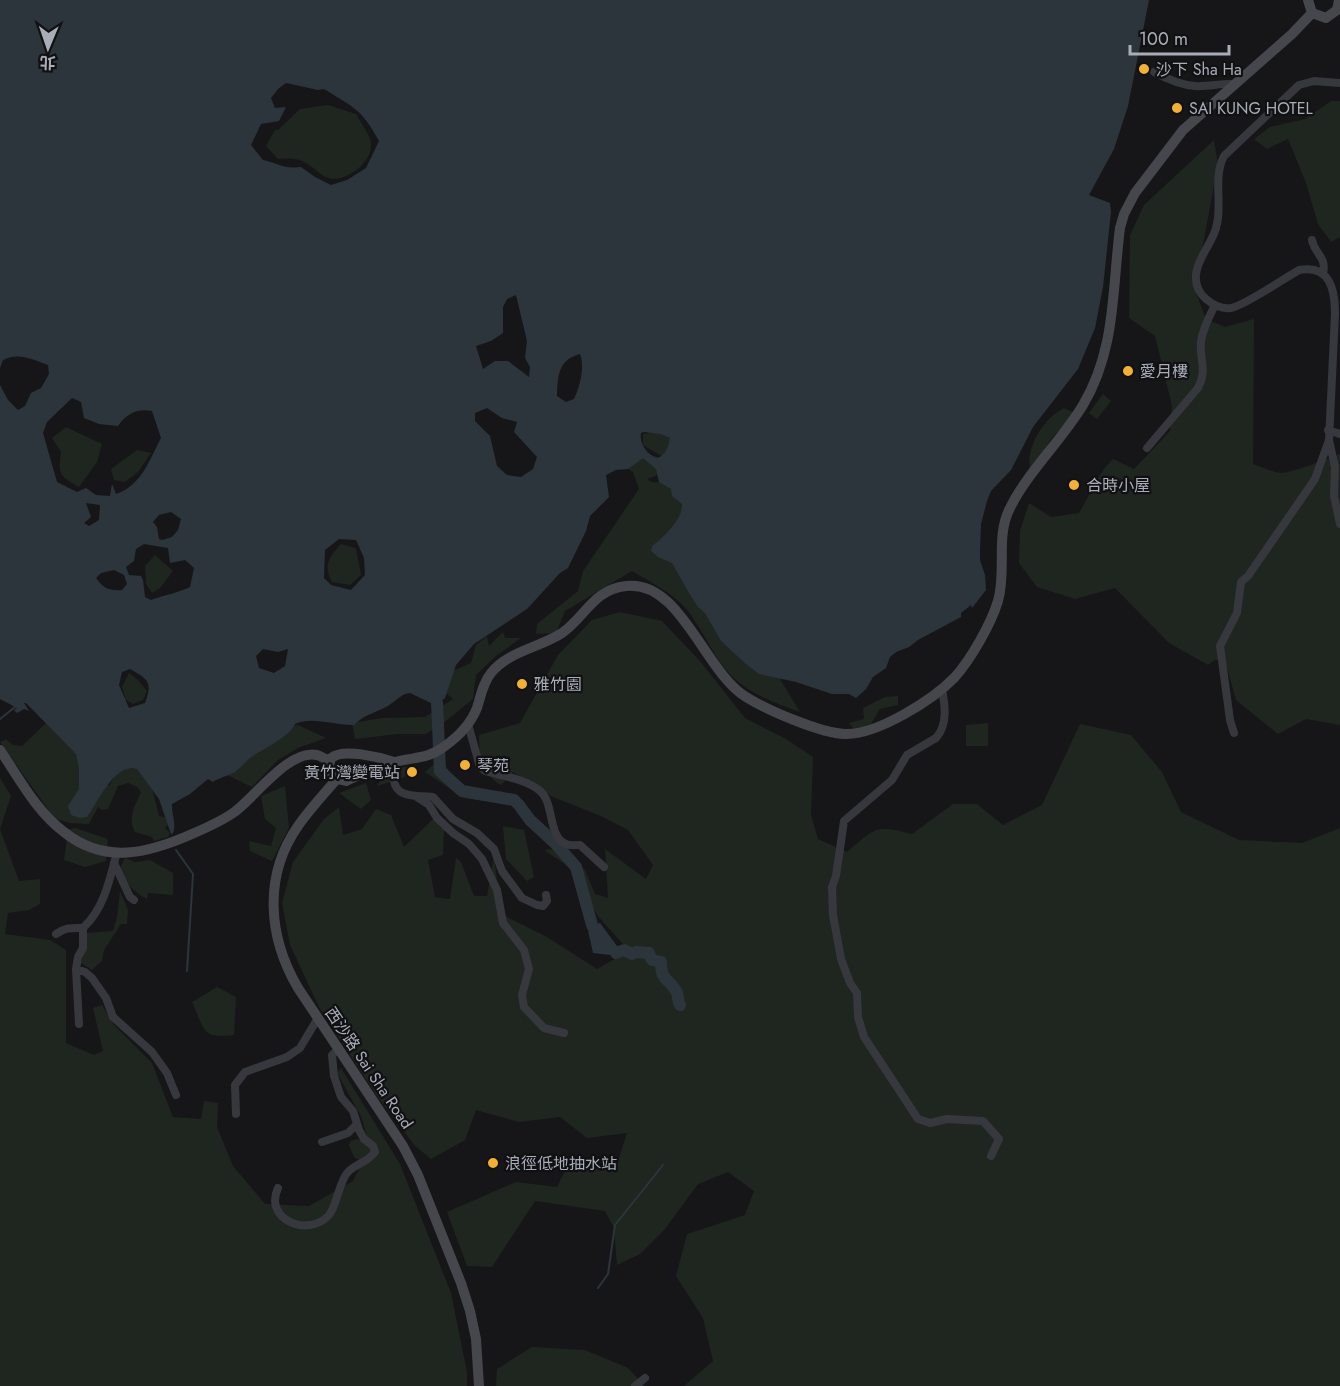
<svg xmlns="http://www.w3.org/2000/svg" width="1340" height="1386" font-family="Jost,'Noto Sans TC',sans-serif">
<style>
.green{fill:#1e261f}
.water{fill:#2c353c;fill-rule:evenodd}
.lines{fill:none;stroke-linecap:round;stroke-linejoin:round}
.stream{stroke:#2c353c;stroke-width:2}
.river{stroke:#2c353c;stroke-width:12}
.street{stroke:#37383d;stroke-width:8}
.secondary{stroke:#45474d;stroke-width:10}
.poi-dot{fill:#f2b134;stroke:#111113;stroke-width:2}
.labels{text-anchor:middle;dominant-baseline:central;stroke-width:4.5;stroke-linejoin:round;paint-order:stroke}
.poi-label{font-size:16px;fill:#a8adb8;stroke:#111113;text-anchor:start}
.street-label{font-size:16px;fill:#a8adb8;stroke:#111113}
</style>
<rect width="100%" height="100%" fill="#161618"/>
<!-- green -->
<path class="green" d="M1331 101H1340V237L1331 242 1318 224 1306 183 1288 139 1267 149 1254 139 1270 127 1305 119Z
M328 105 356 114C360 122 367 130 370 139 377 158 351 179 334 179 324 179 317 170 309 165 299 158 290 158 278 159L266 146 275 130H278L300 109Z
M1214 140 1218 164 1203 245 1192 282 1206 319 1225 327 1254 319 1253 464C1262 467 1272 472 1281 473 1288 474 1331 458 1340 454V725L1306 719 1278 734 1236 700 1225 661 1215 660 1208 665 1169 643 1115 588 1075 599 1037 587 1019 563 1020 531 1029 503 1051 517 1079 513C1090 495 1098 473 1113 459L1134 469 1170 431 1172 406 1155 336 1129 318 1130 235 1144 205Z
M1103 394 1111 401 1097 419 1089 413Z
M1064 408 1075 413C1068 423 1060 429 1052 438 1044 449 1041 458 1030 469 1026 446 1044 418 1064 408Z
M66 427 102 444 97 462 79 487C59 476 58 474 61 452L52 438Z
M667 430 672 443 663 457 643 445V434Z
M137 450 151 453 138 472 125 482 114 480 111 469Z
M637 451 664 459 671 470 647 479 652 482 669 483 689 503 784 679H780L800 712C771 702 742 691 722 665 710 648 701 628 688 611 673 593 652 583 632 571L565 611 556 633 536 634 537 624 578 591 583 571 639 489 633 472 616 462Z
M341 544 356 548 361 575 350 585 332 582C323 565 329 557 341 544Z
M155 555 173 571 160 588 152 593 146 584 145 566Z
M620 612 662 621 700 661 745 718 786 739 813 757 811 815 818 839 847 852C875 828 875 824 912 834L953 804H977L1003 825 1042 805 1080 724 1131 735 1162 772 1181 812 1239 840 1302 843 1340 828V1386H684L713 1361 703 1318 676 1276 687 1234 745 1215 754 1191 728 1172 698 1184 665 1229 640 1254 617 1265 614 1228 605 1211 535 1201 492 1267 467 1266 447 1212 516 1182 557 1187 565 1171 617 1164 627 1133 587 1138 560 1117 519 1122 476 1110 465 1140 431 1159 415 1146 377 1096 319 1007 290 945 282 903 293 862 324 819 339 807 343 835 362 829 376 809 391 815 404 847 433 819 444 830 443 855 428 860 435 897 450 899 456 858 461 862 474 896H487L494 856 501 914 547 937 597 969 629 951 597 915 575 871 544 850 566 848 585 870 595 894 608 898 605 849 646 879 653 865 628 830 601 816 553 797 513 772 501 785C481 774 479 756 479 735L520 723 558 655 592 620Z
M503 632 505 638H521L496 656 476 675 473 699 441 725 426 734H398L355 739 352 723 382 718 425 717 453 699 447 694 446 674 471 663 476 645 487 636 489 646Z
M129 673 137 679 147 691 143 700 133 704 126 700 122 687Z
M898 696V705L880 709 871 724 855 730 849 723 864 719 863 708 885 697Z
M46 723 109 786 114 777 125 768 137 769 152 788 159 816 173 819 165 828 170 833 168 837 154 841 152 837 135 832C127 819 135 805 141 792L137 787 128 783 118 786 108 809 102 810 98 807 89 824 70 823 55 819 0 742 6 739 13 745 22 746Z
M988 723V746H966V725Z
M298 725 326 738 298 748 278 760 252 787 227 775 256 733Z
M441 758 459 787 491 794 502 791 503 804 464 798 425 772Z
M417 765 405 777 377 786 385 770Z
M0 778 11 796 0 829 19 881 40 879V904L29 910 8 913 5 934 50 940 66 950V1043L94 1055 103 1051 93 1008 102 1005 114 1025 152 1063 173 1117 201 1119 204 1101 218 1103 217 1127 233 1166 265 1204 309 1206 353 1181 363 1162 354 1157 349 1145 351 1141 357 1139 369 1143 361 1116 337 1073 341 1068 400 1164 451 1293 467 1372V1386H0Z
M366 783 371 800 361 809 339 793Z
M285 786 289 828 272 861 250 851 249 841 271 846 276 828 265 819 261 796Z
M503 826 524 830 534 877 527 881 506 859Z
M75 828 108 839 106 861 85 867 64 860 68 830Z
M125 858 135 862 150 860 173 873V895L148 893 147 899C134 892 124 883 120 868Z
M120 891 128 910 127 924H121L104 950 102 961 92 970 81 963 85 950 87 933 113 931 117 917Z
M217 987 236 997 234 1035C201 1039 205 1030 192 1002Z
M532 1347 585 1350 628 1368 645 1386H496L497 1369Z"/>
<!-- water -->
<path class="water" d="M0 0H1149L1128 106 1114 149 1089 195 1110 203 1111 212 1103 287 1095 328 1078 369 1033 427 1011 470 991 491 987 501 981 524 980 550V560L985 575 986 590 972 608 971 605 961 613V617L918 640 909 647 896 652 890 657 886 668 873 677 866 689 856 698 849 694H832L796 682 759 674 746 664 721 641 705 613 698 607 689 593 672 563 658 557 651 551 652 546C663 538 683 519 682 504L672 496 671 489 659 482 656 469 643 458 628 469 616 470 606 475 609 497 590 516 586 531 568 568 560 573 527 609 474 644 456 665 445 698 435 705 410 693C399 694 394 704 384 708 372 714 364 715 354 725 335 726 312 716 295 724 290 737 260 750 249 759 244 763 241 768 235 772 228 776 220 777 213 782L208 779 190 794 172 804C171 814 177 823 173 833L171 834 159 799 137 769C115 762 98 802 87 817L80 818 71 815 68 806 79 789V768L76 754 26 703H24L29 711 24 709 17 713 14 710 17 708 0 699V385L8 400 18 410 25 406 31 393 41 388 49 374 48 365C32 359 18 352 3 360L0 368ZM286 83 318 90 324 89C354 108 361 108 379 141L366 168 347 180 331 185 315 177 301 167C283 169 280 164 263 160L251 145 261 124 279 121 286 107 275 108 271 98 278 89ZM516 295 527 341 525 358 530 367 529 377 508 361H495L483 369 476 346 491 341 503 333V307L507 299ZM580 354C585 367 580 386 574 399L566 402 557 396C558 375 558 360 580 354ZM72 398 81 402 84 418 99 424 118 426C126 414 137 408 152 411L161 438C149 461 141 486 116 494L112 484 110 496 96 495 86 488 77 492 57 482 43 433 47 422ZM487 408 502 418 517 422 514 432 537 457 533 469 521 477 507 475 497 466 490 436 475 421V413ZM644 432 661 434 670 438C669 446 665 456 657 458 647 455 639 443 641 433ZM86 503 100 505 99 520 89 526 84 523 91 517ZM171 512 181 519 178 530 172 537 162 540 159 539 157 527 153 522 159 515ZM339 539 356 540 364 558 365 575 351 590 331 585 324 578 325 550ZM144 544 168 548 170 563 185 560 194 568 190 587C178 593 164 595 151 600L145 597 143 580 141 576 129 575 126 567 134 561 136 549ZM114 570 124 575 127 584 122 590C109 591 103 588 96 578L101 573ZM263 649 278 652 288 649 285 666 274 673 259 668 256 656ZM130 669C148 679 153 682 145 703L129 708 119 685 122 672Z
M600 923 620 950 618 956 593 953 587 926Z"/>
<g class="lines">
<!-- stream -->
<path class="stream" d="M0 719 15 707
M176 850 193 874 187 971
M598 1288 608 1274 615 1225 663 1165"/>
<!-- river -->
<path class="river" d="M437 702 440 771 462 791 514 800 519 805 530 820 555 843 576 867 592 925
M616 953 624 950 632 954 636 952 649 953 652 960 661 962C661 982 669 978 676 991 679 995 677 1000 680 1005"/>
<!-- street -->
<path class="street" d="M1154 72C1167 79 1180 85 1195 86 1208 87 1221 83 1234 84
M1340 83 1314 81 1299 85 1224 156C1213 177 1222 202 1217 224 1214 242 1198 256 1196 274 1195 284 1199 293 1206 299 1213 305 1222 309 1231 308 1244 306 1285 278 1299 270 1330 265 1335 289 1335 314L1329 440 1335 467 1334 496 1340 524
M1312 240C1315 255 1327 256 1323 274
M1328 430 1340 434
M1147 448 1198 388C1208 369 1199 360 1201 341 1203 328 1209 317 1215 305
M942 689C945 705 948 725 936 738L907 755 892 780 844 821 836 876 832 887 833 915 841 959 850 983 857 993 858 1017 864 1037 918 1119 930 1123 947 1119 983 1121 999 1139 991 1156
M468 724 480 767 485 771C502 776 525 779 539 790 555 802 547 836 566 844 570 846 575 845 580 845L604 867
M1234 733 1230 720 1220 646 1237 613 1241 582 1248 576 1315 479 1329 440
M394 762C389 797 404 795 433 797L453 819 477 833 494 849 502 871 522 898 537 905 543 906 547 901 546 895
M415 796 429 805 437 818 453 833 469 844 482 859 497 890 503 923 524 950 529 969 522 995 524 1007 544 1028 564 1033
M114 863 130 897 134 900
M56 934C66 927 71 928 83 928
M76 969 85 972 92 978 106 998 113 1017 152 1052 167 1073 176 1095
M79 1024 76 969 78 957 83 948V928C104 909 110 879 117 852
M236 1114 235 1085 245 1072 287 1057 300 1048 318 1018
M322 1142 348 1133 357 1124
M278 1188C263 1220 309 1238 329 1215 337 1206 339 1181 348 1172 356 1164 368 1162 375 1152L373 1146 364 1139 359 1130 353 1111 341 1097 334 1076 332 1055 338 1049
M635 1386 645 1378"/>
<!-- secondary -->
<path class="secondary" d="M1308 0 1312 13 1326 18 1337 10 1339 0
M0 750C19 778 36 811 64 832 105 865 149 853 192 834 206 828 220 822 233 813 254 799 288 749 317 755 321 756 325 759 329 761
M394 762C379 757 343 748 331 758L328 769 333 778 346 781C360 774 376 768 392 763 413 756 425 761 445 746 459 736 471 723 477 708 481 695 483 683 491 673 509 651 539 648 562 633 585 617 594 589 626 586 680 579 704 671 746 697 767 710 820 733 845 734 877 735 933 700 955 677 971 659 991 624 998 601 1007 570 995 537 1010 508 1027 473 1062 440 1083 405 1116 350 1112 290 1120 228L1124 214 1135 193 1183 130 1292 34 1312 13
M336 780C323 795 309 810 298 826 263 876 268 937 298 988L403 1146 418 1175 461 1283 470 1311 476 1339 479 1386"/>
</g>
<!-- markers -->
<g class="poi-dot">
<circle cx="1144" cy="69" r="6"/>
<circle cx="1177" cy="108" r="6"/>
<circle cx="1128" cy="371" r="6"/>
<circle cx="1074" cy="485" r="6"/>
<circle cx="522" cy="684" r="6"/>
<circle cx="465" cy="765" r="6"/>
<circle cx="412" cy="772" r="6"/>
<circle cx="493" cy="1163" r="6"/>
</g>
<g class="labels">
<!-- poi labels -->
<g class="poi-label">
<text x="1156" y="69">沙下 Sha Ha</text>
<text x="1189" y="108">SAI KUNG HOTEL</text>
<text x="1140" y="371">愛月樓</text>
<text x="1086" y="485">合時小屋</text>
<text x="534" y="684">雅竹園</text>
<text x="477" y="765">琴苑</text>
<text x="400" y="772" text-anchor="end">黃竹灣變電站</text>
<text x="505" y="1163">浪徑低地抽水站</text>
</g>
<!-- street labels -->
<g class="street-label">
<text transform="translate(369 1068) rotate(56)">西沙路 Sai Sha Road</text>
</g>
</g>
<!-- north arrow -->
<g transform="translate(48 48) rotate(182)" stroke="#111113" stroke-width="4.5" paint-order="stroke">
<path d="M0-4.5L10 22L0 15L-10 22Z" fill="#a8adb8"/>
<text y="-9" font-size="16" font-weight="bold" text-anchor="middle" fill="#a8adb8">北</text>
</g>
<!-- scale -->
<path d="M1130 45v9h99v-9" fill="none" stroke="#a8adb8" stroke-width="3"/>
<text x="1139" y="45" font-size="18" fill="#a8adb8" stroke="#111113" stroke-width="4.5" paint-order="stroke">100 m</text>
</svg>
